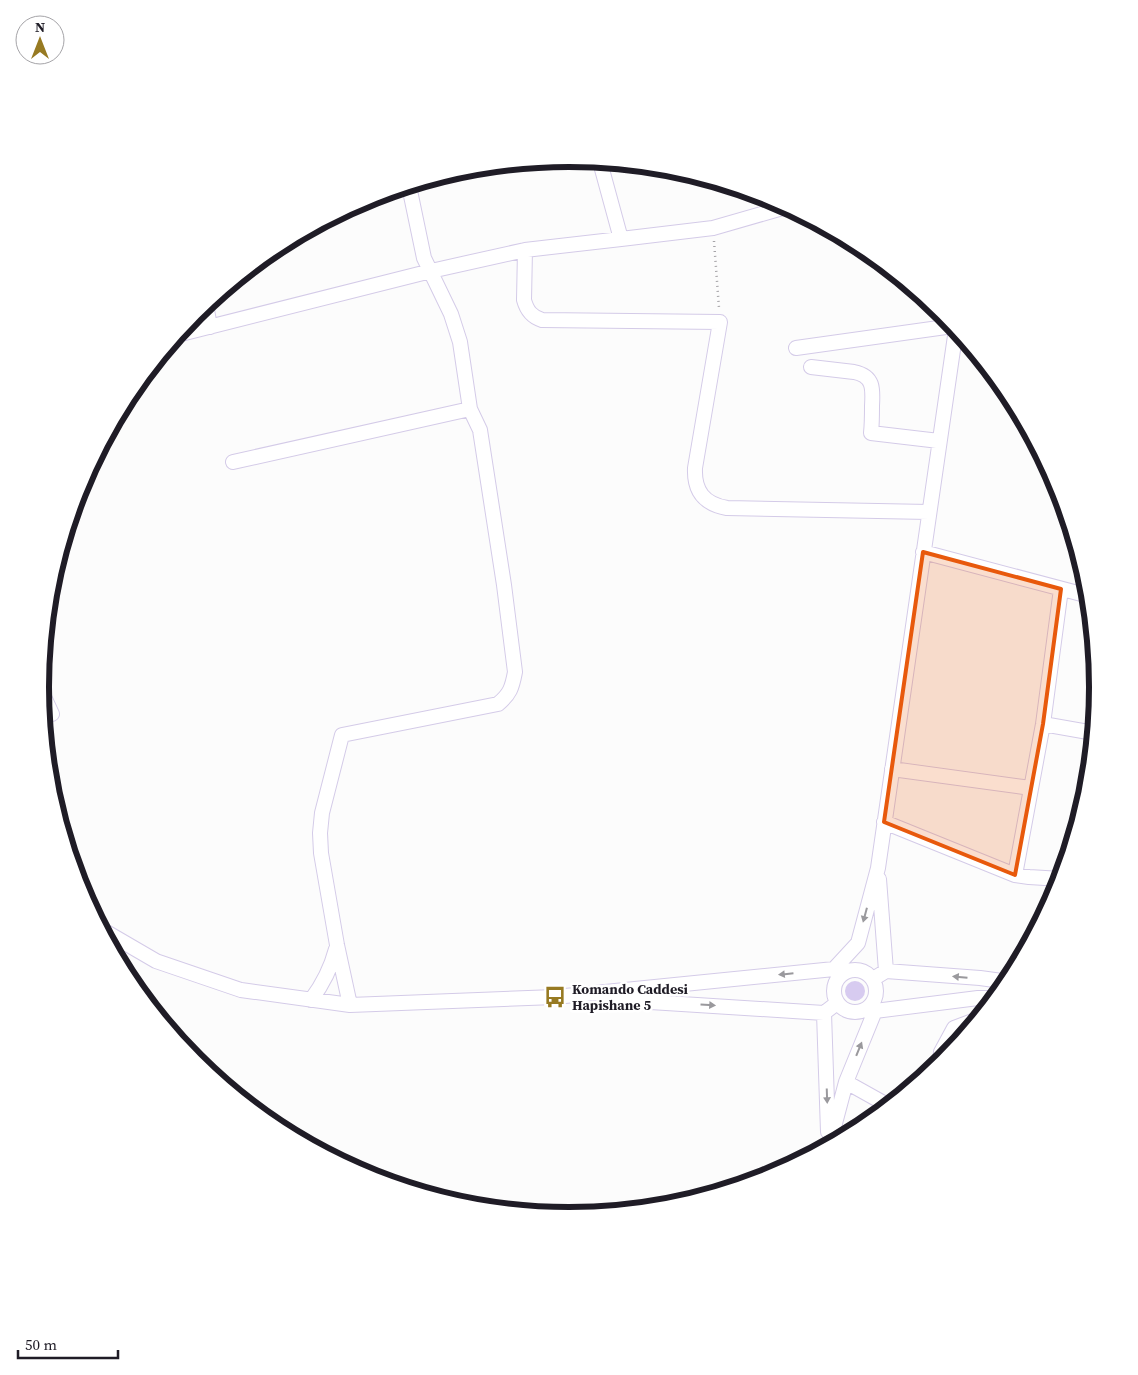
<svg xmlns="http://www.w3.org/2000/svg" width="1138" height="1375" font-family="'Source Serif 4',serif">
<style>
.green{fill:#d7cbf0}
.building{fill:#bfb6d2}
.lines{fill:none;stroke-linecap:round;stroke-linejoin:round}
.minor-casing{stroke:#d4cbe8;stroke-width:16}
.path{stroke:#a6a4a8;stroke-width:2.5;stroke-dasharray:1 4;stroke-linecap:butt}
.minor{stroke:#fff;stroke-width:14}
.oneway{fill:#9a999d}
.marked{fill:#e8590c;fill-opacity:0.2;stroke:#e8590c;stroke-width:4;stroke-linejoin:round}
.labels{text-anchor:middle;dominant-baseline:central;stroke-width:5;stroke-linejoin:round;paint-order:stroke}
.poi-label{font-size:14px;font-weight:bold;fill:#1f1c26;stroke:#fff;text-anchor:start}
.rim{fill:none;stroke:#1f1c26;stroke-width:6}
</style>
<rect width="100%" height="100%" fill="#fcfcfc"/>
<!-- green -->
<path class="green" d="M845 991a10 10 0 1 1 20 0a10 10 0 1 1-20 0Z"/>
<!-- building -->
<path class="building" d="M1094 647 1098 688 1097 691 1086 649Z"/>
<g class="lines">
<!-- minor casing -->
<g class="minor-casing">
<path id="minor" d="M621 239 713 228 786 207
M525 250 524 300C527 311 532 317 542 320L720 322 695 468C694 491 704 504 727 508L929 512
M206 304 210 327
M177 335 431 271 525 250 621 239 600 162
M796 348 953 326
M811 367 854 372C874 376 873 389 872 406 872 415 872 424 871 433L939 441
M233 462 470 409
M923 552 1089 596
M40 688 52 714
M1043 724 1094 733
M892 769 1031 788
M884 822 1015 875 1029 877 1061 879
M1015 875 1043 724 1061 589
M879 879 886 971
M101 929 156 961 241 990 350 1005 555 997 834 969 843 973
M834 969 858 943 878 868 956 329
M834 991a21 21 0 1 1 42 0a21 21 0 1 1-42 0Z
M873 979 886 971 980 978 1009 982
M603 999 824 1013 837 1003
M311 1000C323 984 331 968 336 949
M350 1005 337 945 321 853 320 833 322 813 342 735 498 704C510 694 512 688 515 672L504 585 480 430 470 409 460 342 451 314 424 258 409 186
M875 1011 978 998H995
M824 1013 828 1132
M940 1064 941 1052 954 1028 978 1019
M846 1082 889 1106
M829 1146 846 1082 875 1011"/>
</g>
<!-- path -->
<path class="path" d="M714 241 719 308"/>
<!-- minor -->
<use href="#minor" class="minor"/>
</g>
<!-- one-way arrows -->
<defs><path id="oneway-solid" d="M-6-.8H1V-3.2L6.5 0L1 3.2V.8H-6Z" transform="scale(1.25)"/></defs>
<g class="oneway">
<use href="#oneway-solid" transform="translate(865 915) rotate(105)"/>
<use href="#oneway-solid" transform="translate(786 974) rotate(174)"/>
<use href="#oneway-solid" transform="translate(960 977) rotate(-175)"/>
<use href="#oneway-solid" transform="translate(708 1005) rotate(4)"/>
<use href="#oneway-solid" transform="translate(859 1049) rotate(-68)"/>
<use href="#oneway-solid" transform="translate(827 1096) rotate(88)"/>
</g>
<!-- marked area -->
<path class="marked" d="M923 552 1061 589 1043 724 1015 875 884 822Z"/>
<!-- icons -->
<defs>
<g id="bus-bare" transform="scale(1.725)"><path d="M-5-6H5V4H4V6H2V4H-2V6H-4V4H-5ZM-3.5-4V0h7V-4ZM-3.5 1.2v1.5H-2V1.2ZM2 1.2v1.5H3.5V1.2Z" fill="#977a22" stroke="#fff" stroke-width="2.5" paint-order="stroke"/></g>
</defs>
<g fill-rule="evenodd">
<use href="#bus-bare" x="555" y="997"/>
</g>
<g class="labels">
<!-- poi labels -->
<g class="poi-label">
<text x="572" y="989">Komando Caddesi<tspan x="572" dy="16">Hapishane 5</tspan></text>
</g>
</g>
<!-- crop -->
<path d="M0 0H1138V1375H0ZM49 687a520 520 0 1 1 1040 0a520 520 0 1 1-1040 0Z" fill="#fff" fill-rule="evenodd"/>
<path class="rim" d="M49 687a520 520 0 1 1 1040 0a520 520 0 1 1-1040 0Z"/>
<!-- north arrow -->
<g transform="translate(40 40)"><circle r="24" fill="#ffffff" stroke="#a5a4a8"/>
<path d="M0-4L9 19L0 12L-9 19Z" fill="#977a22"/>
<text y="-8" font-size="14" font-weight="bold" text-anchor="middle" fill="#1f1c26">N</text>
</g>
<!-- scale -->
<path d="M18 1350v8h100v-8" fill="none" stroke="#1f1c26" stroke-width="2.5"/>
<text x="25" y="1350" font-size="15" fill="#1f1c26" stroke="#ffffff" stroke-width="4" paint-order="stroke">50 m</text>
</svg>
